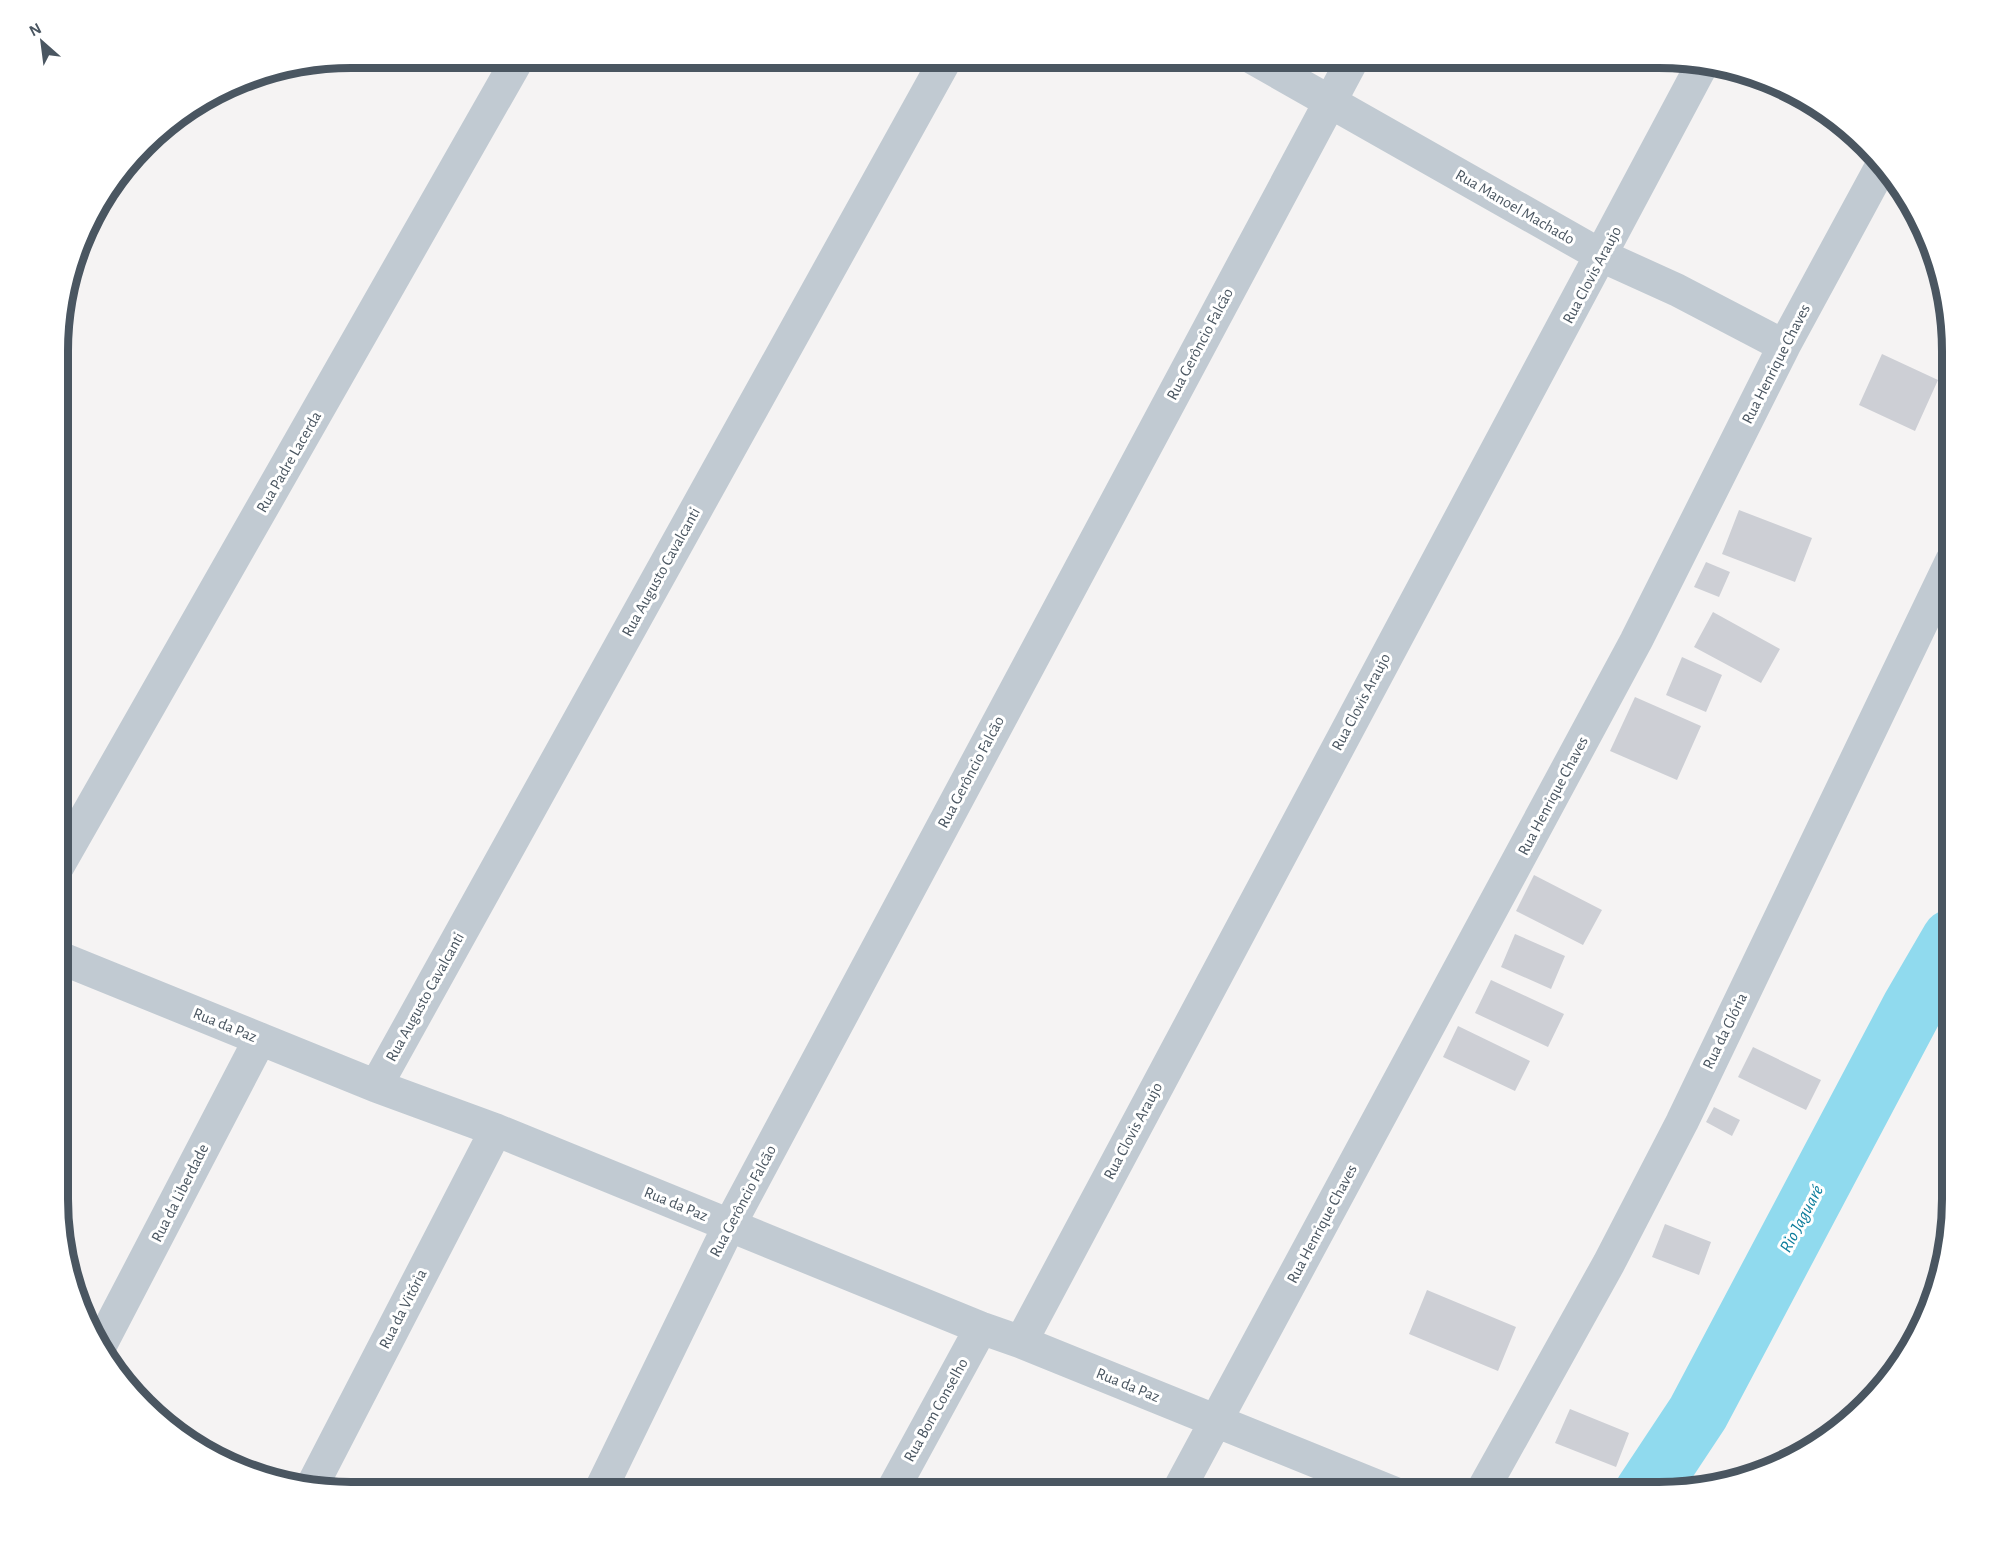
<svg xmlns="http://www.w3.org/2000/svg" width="2009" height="1550" font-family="'Alegreya Sans',sans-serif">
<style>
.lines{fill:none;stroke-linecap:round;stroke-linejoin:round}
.river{stroke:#90daee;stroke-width:62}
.building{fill:#cdcfd5}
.minor{stroke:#c1cad2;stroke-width:33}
.labels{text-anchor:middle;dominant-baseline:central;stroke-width:6;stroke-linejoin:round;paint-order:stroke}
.street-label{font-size:16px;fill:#4a5661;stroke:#fff}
.water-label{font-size:18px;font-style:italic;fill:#0c7c9b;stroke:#fff}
.rim{fill:none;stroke:#4a5661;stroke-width:8}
</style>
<rect width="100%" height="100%" fill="#f5f3f3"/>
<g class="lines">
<!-- river -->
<path class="river" d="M1645 1493 1698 1413 1913 1007 1952 940"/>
</g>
<!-- building -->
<path class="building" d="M1882 354 1938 380 1915 431 1859 405Z
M1739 510 1812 538 1795 582 1722 554Z
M1706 562 1730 572 1719 597 1694 587Z
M1713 612 1780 649 1761 683 1694 647Z
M1682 657 1722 675 1706 712 1666 695Z
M1635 697 1701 726 1677 780 1610 751Z
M1534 875 1602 910 1583 945 1516 911Z
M1515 934 1565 956 1551 989 1501 967Z
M1491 980 1564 1014 1548 1047 1475 1013Z
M1458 1026 1530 1061 1515 1091 1443 1057Z
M1753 1047 1821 1080 1806 1110 1738 1077Z
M1714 1107 1740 1120 1732 1136 1706 1122Z
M1665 1224 1711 1242 1699 1275 1652 1257Z
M1427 1290 1516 1327 1498 1371 1409 1334Z
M1570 1409 1629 1433 1616 1467 1555 1443Z"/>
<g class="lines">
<!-- minor -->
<path class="minor" d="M1251 57 1602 256 1677 290 1784 346
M58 866 519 57
M58 957 376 1086 496 1130 981 1328 1021 1342 1394 1493
M376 1086 947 57
M1021 1342 1703 63
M100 1346 260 1039
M311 1488 496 1130
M599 1493 729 1226 1354 57
M891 1493 981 1328
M1177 1493 1636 641 1784 346 1881 167
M1481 1493 1609 1263 1682 1122 1952 560"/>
</g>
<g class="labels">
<!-- street labels -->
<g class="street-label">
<text transform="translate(1515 207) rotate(30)">Rua Manoel Machado</text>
<text transform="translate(1592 275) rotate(-62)">Rua Clovis Araujo</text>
<text transform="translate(1200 344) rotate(-62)">Rua Gerôncio Falcão</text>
<text transform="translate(1776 364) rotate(-63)">Rua Henrique Chaves</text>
<text transform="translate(289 462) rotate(-60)">Rua Padre Lacerda</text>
<text transform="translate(661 572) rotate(-61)">Rua Augusto Cavalcanti</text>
<text transform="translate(1361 702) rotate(-62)">Rua Clovis Araujo</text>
<text transform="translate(971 772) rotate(-62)">Rua Gerôncio Falcão</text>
<text transform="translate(1553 796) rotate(-62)">Rua Henrique Chaves</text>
<text transform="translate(425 997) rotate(-61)">Rua Augusto Cavalcanti</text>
<text transform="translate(225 1025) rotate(22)">Rua da Paz</text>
<text transform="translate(1725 1031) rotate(-64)">Rua da Glória</text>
<text transform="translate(1133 1131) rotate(-62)">Rua Clovis Araujo</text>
<text transform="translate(180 1193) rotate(-63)">Rua da Liberdade</text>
<text transform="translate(743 1201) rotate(-62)">Rua Gerôncio Falcão</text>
<text transform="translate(676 1204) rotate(22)">Rua da Paz</text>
<text transform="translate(1322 1224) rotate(-62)">Rua Henrique Chaves</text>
<text transform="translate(403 1309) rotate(-63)">Rua da Vitória</text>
<text transform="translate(1128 1385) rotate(22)">Rua da Paz</text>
<text transform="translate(936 1410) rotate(-61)">Rua Bom Conselho</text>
</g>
<!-- water labels -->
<g class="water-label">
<text transform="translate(1802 1219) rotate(-62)">Rio Jaguaré</text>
</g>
</g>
<!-- crop -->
<path d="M0 0H2009V1550H0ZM351 68H1659A283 283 0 0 1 1942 351V1199A283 283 0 0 1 1659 1482H351A283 283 0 0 1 68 1199V351A283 283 0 0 1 351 68Z" fill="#fff" fill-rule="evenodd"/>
<path class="rim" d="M351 68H1659A283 283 0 0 1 1942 351V1199A283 283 0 0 1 1659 1482H351A283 283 0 0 1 68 1199V351A283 283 0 0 1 351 68Z"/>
<!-- north arrow -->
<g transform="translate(42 42) rotate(332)" stroke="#ffffff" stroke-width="4.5" paint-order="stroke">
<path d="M0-4.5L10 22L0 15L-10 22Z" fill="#4a5661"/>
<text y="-9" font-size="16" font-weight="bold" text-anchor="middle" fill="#4a5661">N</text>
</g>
</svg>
